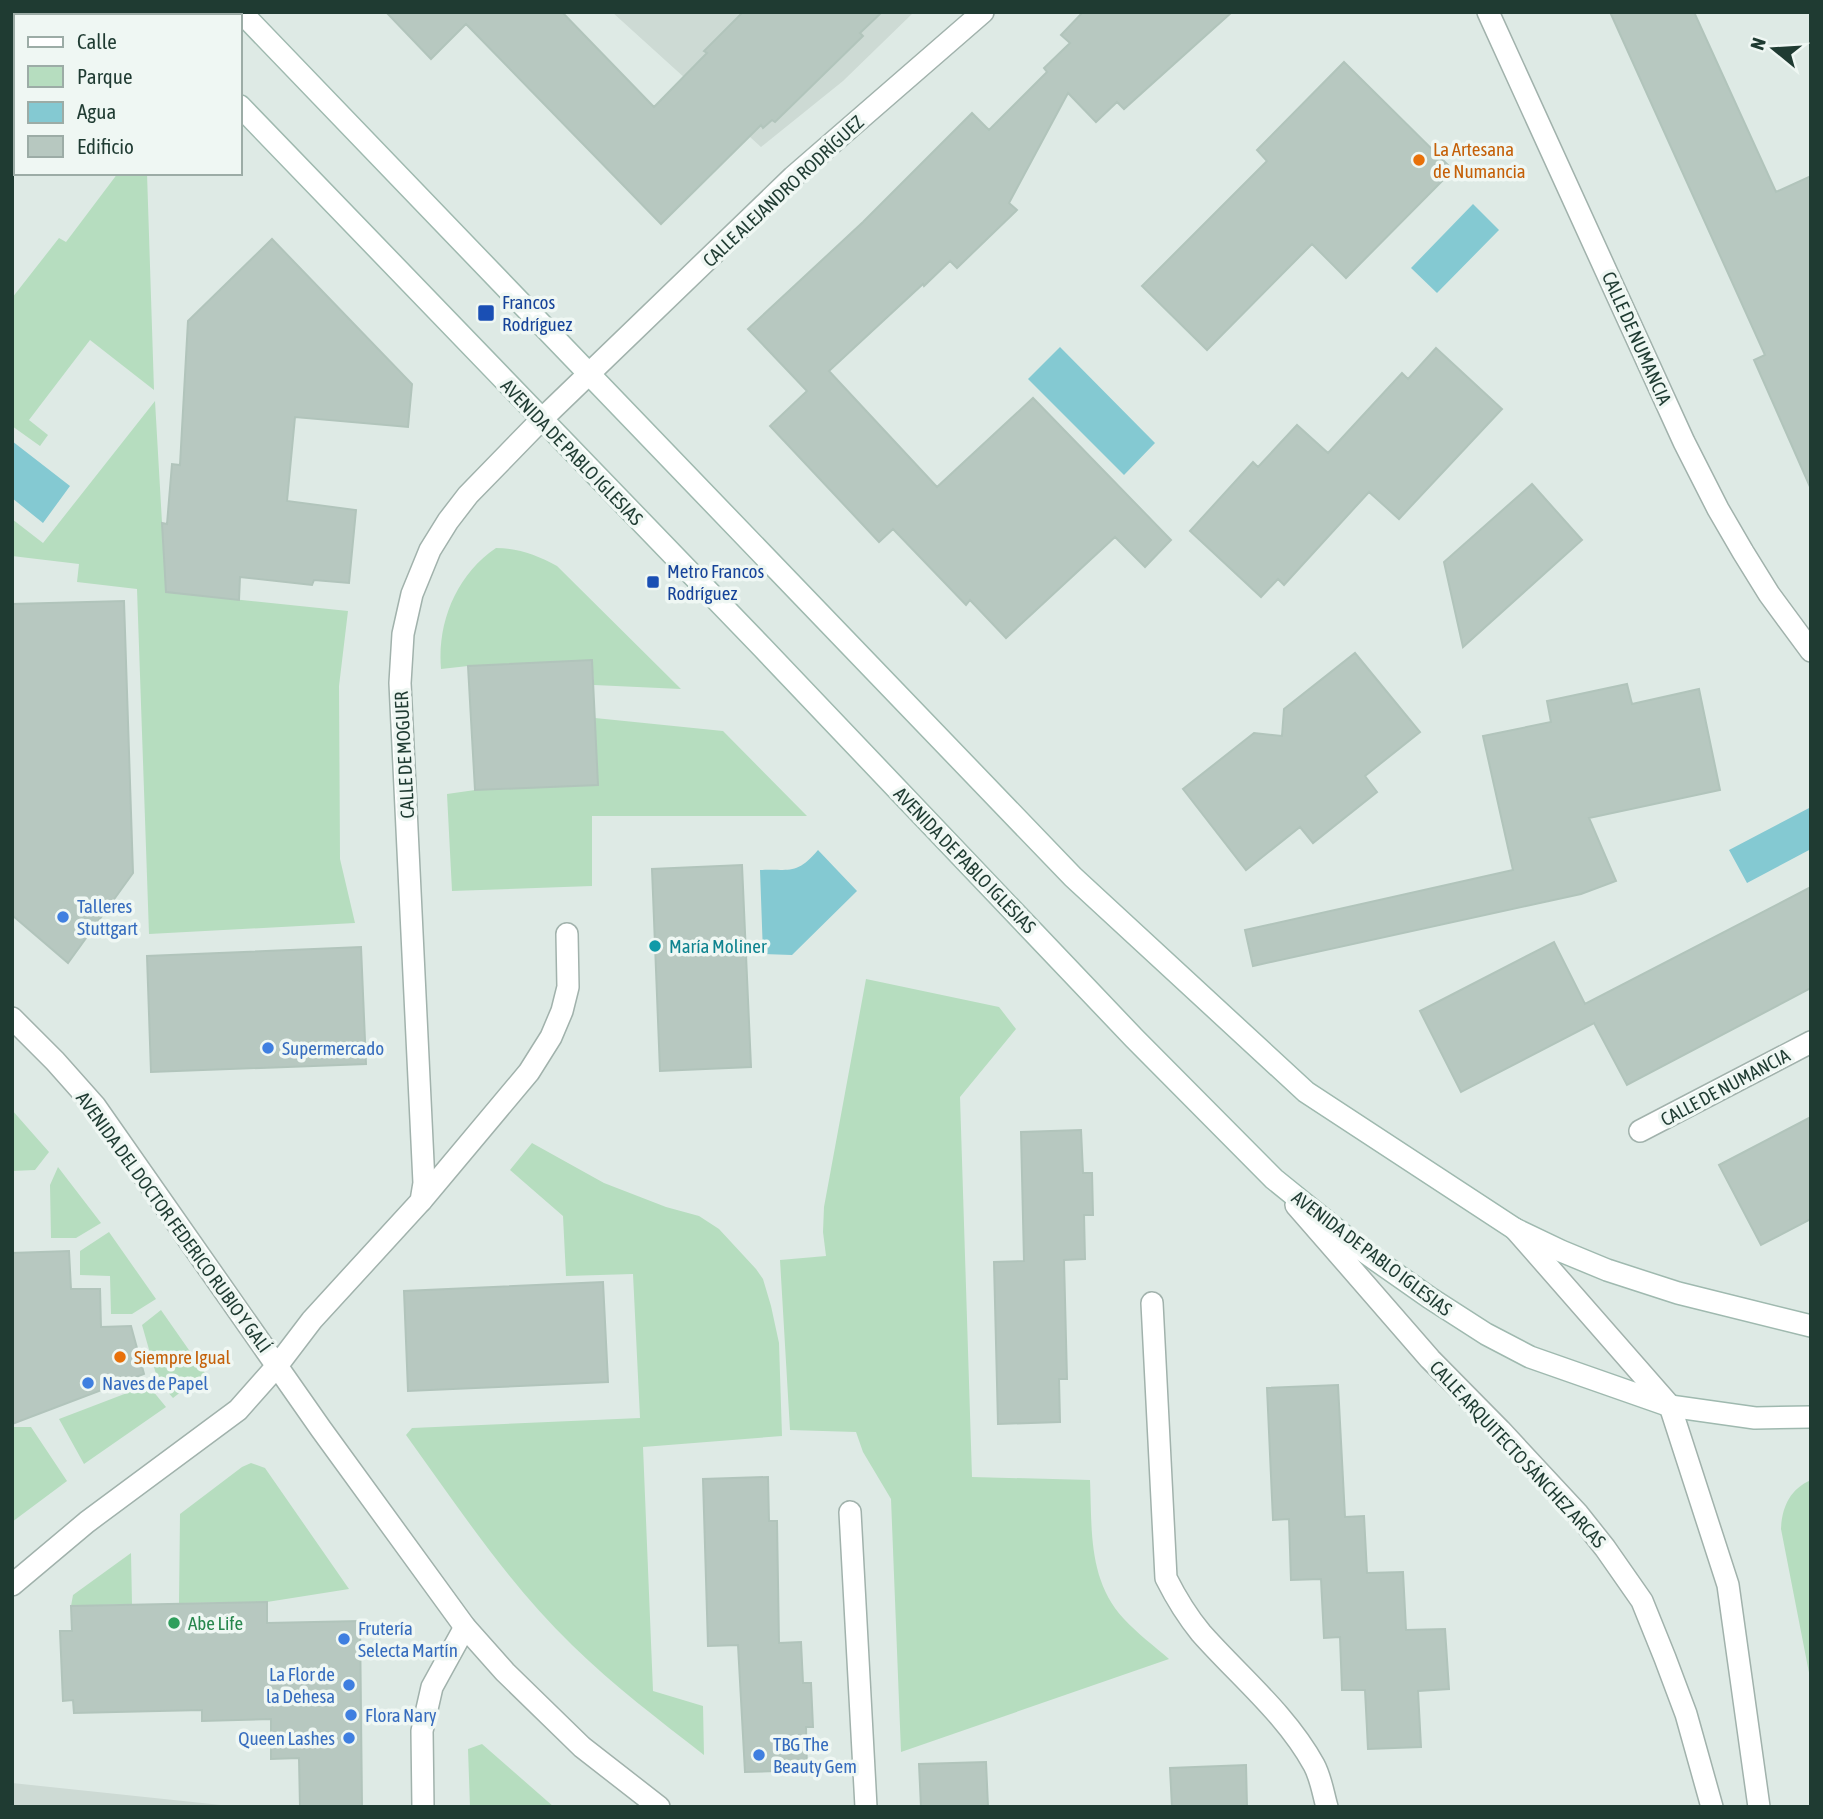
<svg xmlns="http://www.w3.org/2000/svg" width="1823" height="1819" font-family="'Asap Condensed',sans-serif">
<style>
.built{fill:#cddad4}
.green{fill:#b6ddbf}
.water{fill:#84c9d2}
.building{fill:#b7c8c0;stroke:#b1c4bb;stroke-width:2}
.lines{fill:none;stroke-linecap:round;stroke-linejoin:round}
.lane-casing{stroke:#a1b2ac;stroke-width:24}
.street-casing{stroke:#a1b2ac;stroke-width:24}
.secondary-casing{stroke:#9fb9af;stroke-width:24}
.lane{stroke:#fff;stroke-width:21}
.street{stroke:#fff;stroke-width:21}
.secondary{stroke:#fff;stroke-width:21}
.food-dot{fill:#e8710a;stroke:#eff7f3;stroke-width:2.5}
.transit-dot{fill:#1a4fb4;stroke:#eff7f3;stroke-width:2.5}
.shop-dot{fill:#3f7fe0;stroke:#eff7f3;stroke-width:2.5}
.culture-dot{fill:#0f9aa8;stroke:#eff7f3;stroke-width:2.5}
.leisure-dot{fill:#2e9e5b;stroke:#eff7f3;stroke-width:2.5}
.labels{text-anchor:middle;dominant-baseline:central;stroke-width:7;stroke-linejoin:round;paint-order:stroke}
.food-label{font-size:19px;fill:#c56008;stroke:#eff7f3;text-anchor:start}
.street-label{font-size:19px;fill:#1f3b32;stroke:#eff7f3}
.transit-label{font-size:19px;fill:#164399;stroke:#eff7f3;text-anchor:start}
.shop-label{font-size:19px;fill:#366cbe;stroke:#eff7f3;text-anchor:start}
.culture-label{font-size:19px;fill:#0d838f;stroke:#eff7f3;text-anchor:start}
.leisure-label{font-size:19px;fill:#27864d;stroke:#eff7f3;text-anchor:start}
</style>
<rect width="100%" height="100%" fill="#deeae5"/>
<!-- built -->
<path class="built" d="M612 12H914L843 81 761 147Z
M12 1783 221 1805V1807H12Z"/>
<!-- green -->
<path class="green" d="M118 173H147L154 390 90 340 29 420 48 435 40 446 12 426V298L59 238 66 242Z
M155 401 166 592 348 611 339 686 340 859 355 923 149 934 137 589 77 582 79 564 12 556V519L43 543Z
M496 548C518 548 537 555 557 566L681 689 594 685 592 660 468 666 441 669C437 623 456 575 496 548Z
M595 718 723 731 807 816H592V886L452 891 447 794 475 790 598 785Z
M866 979 999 1007 1016 1029 960 1097 972 1477 1090 1480C1092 1530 1088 1580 1124 1619 1137 1633 1154 1646 1169 1659L901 1752 891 1499 863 1452 856 1432 790 1430 780 1260 826 1256 823 1232 824 1207Z
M12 1110 49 1152 35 1170 12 1171Z
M532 1143 604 1183 666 1207 699 1216 719 1229 756 1269 763 1279 771 1306 779 1343 782 1436 643 1447 653 1691 703 1706 704 1755C659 1720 613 1685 572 1645 508 1583 458 1507 406 1435L412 1428 640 1418 633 1274 566 1276 563 1216 510 1170Z
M58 1167 101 1223 76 1238H51L50 1185Z
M109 1232 156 1299 132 1314H111L110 1276 80 1275V1251Z
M161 1310 205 1373 173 1398 158 1381 142 1325Z
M148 1385 166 1407 84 1464 59 1419Z
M12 1427H31L67 1481 12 1522Z
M251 1463 265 1468 349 1589 267 1602 179 1603 180 1514 242 1467Z
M1811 1480V1683L1781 1529C1782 1507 1790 1489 1811 1480Z
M131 1553 132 1604 71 1606 73 1595Z
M482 1744 554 1807H470L468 1749Z"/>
<!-- water -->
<path class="water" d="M1473 204 1499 230 1437 293 1411 268Z
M1060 347 1155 443 1124 475 1028 379Z
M12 441 70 486 43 523 12 498Z
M1811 807V849L1747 883 1729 850Z
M818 850 857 891 792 955 763 954 760 870C790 869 797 875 818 850Z"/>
<!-- building -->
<path class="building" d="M386 12H562L654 107 707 53 704 51 743 12H882L860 33 863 36 775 122 772 120 763 128 761 125 661 224 466 24 431 59Z
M1083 12H1232L1124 109 1117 102 1096 122 1068 93 1009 203 1017 210 957 268 950 261 924 286 923 284 829 371 937 487 1033 398 1171 540 1145 567 1115 537 1006 638 970 600 966 605 893 529 879 542 770 426 807 391 748 329 863 222 972 113 989 130 1047 72 1044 68 1070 43 1061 35Z
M1610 12H1694L1776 192 1811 176V489L1754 360 1765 355Z
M1344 62 1453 170 1346 278 1312 244 1207 350 1142 286 1267 161 1257 150Z
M272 239 412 384 408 427 295 417 287 501 356 510 349 583 314 580 312 585 240 577 239 600 166 592 162 523 167 524 172 464 180 465 188 321Z
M1436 348 1502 409 1399 519 1369 492 1284 585 1278 579 1261 597 1190 531 1253 462 1258 467 1297 425 1328 453 1402 373 1408 379Z
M1532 484 1582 540 1463 647 1444 562Z
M124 601 133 873 68 963 12 915V604Z
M1355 653 1420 732 1365 776 1377 792 1313 843 1300 827 1246 870 1183 789 1254 733 1282 736 1284 709Z
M592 660 598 785 475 790 468 666Z
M1627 684 1632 704 1699 689 1720 790 1589 818 1616 881 1581 894 1253 966 1245 930 1513 870 1483 736 1551 722 1547 701Z
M742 865 751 1067 660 1071 652 869Z
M1811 887V988L1627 1085 1594 1023 1461 1092 1420 1011 1554 942 1585 1004Z
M361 947 366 1064 151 1072 147 956Z
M1811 1117V1219L1761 1245 1719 1165Z
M1081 1130 1083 1173H1092L1093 1215H1084L1085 1259 1064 1260 1067 1379H1059L1060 1422 998 1424 994 1262 1024 1261 1021 1132Z
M69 1251 71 1289H100L101 1327 131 1326 144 1374 12 1424V1253Z
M603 1282 608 1382 408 1391 404 1291Z
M1338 1385 1345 1517 1364 1516 1367 1573 1403 1572 1406 1630 1445 1629 1449 1689 1418 1691 1421 1747 1368 1749 1365 1690H1342L1340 1637 1324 1638 1321 1579 1291 1580 1289 1519 1273 1520 1267 1388Z
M768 1477 769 1521H777L779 1643 801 1642 803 1683H811L813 1727H806L807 1770 745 1772 738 1645 708 1646 703 1479Z
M267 1602V1623L360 1621 362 1807H300L299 1758 271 1759V1719L202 1721V1710L74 1713 73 1700 63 1701 60 1631H72L71 1606Z
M986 1762 988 1807H921L919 1764Z
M1246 1765 1247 1807H1172L1170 1768Z"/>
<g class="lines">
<!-- lane casing -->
<g class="lane-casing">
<path id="lane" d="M421 1201 529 1072 551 1037 562 1011 568 987 567 934
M1152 1303 1166 1578C1176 1598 1187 1616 1201 1633 1239 1676 1286 1714 1314 1765 1321 1778 1323 1793 1327 1807
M850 1512 866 1807
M12 1585 87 1522 238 1410 277 1366
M423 1807 422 1731 432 1687 465 1627"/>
</g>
<!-- street casing -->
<g class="street-casing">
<path id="street" d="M1488 12 1684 442 1718 509 1743 552 1769 594 1811 651
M12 1018 55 1061 95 1106 321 1429 465 1627 505 1672 582 1747 659 1807
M1640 1131 1811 1042
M1296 1205 1430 1359 1500 1430 1578 1514 1605 1548 1642 1601 1665 1658 1686 1714 1712 1807
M1515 1229 1670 1406 1728 1585 1759 1807
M277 1366 312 1320 421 1201 424 1183 400 683 403 634 412 594 430 550 448 521 468 495 541 420 793 177 983 12"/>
</g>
<!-- secondary casing -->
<g class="secondary-casing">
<path id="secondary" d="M149 12 153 16
M241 12 1073 877 1306 1092 1515 1229 1561 1251 1607 1270 1678 1293 1811 1326
M240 106 762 647 1134 1038 1274 1179 1363 1251 1430 1298 1486 1334 1530 1357 1670 1406 1755 1418 1811 1417"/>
</g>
<!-- lane -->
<use href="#lane" class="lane"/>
<!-- street -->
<use href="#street" class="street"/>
<!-- secondary -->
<use href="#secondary" class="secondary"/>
</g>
<!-- markers -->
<g class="food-dot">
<circle cx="1419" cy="160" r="7"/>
<circle cx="120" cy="1357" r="7"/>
</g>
<g class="transit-dot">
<rect x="477" y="304" width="18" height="18" rx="3.5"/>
<rect x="646" y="575" width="14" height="14" rx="3.5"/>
</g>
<g class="shop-dot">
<circle cx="63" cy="917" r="7"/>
<circle cx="268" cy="1048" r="7"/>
<circle cx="88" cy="1383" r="7"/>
<circle cx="344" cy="1639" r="7"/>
<circle cx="349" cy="1685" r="7"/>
<circle cx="351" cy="1715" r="7"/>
<circle cx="349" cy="1738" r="7"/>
<circle cx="759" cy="1755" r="7"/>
</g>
<circle class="culture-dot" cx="655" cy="946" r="7"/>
<circle class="leisure-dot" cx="174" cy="1623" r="7"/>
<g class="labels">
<!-- food labels -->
<g class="food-label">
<text x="1433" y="149">La Artesana<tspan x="1433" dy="22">de Numancia</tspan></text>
<text x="134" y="1357">Siempre Igual</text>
</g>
<!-- street labels -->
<g class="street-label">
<text transform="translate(783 191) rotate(-43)">CALLE ALEJANDRO RODRÍGUEZ</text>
<text transform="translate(1637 338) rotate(66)">CALLE DE NUMANCIA</text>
<text transform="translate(572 452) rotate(46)">AVENIDA DE PABLO IGLESIAS</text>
<text transform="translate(404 755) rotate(-93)">CALLE DE MOGUER</text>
<text transform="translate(965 860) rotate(46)">AVENIDA DE PABLO IGLESIAS</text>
<text transform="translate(1725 1087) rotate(-28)">CALLE DE NUMANCIA</text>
<text transform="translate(174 1222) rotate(54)">AVENIDA DEL DOCTOR FEDERICO RUBIO Y GALÍ</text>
<text transform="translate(1372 1253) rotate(37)">AVENIDA DE PABLO IGLESIAS</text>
<text transform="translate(1518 1454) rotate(47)">CALLE ARQUITECTO SÁNCHEZ ARCAS</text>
</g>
<!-- transit labels -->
<g class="transit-label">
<text x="502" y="302">Francos<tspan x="502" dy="22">Rodríguez</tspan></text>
<text x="667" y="571">Metro Francos<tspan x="667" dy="22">Rodríguez</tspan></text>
</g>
<!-- shop labels -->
<g class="shop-label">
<text x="77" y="906">Talleres<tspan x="77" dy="22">Stuttgart</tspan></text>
<text x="282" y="1048">Supermercado</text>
<text x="102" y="1383">Naves de Papel</text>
<text x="358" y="1628">Frutería<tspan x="358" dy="22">Selecta Martín</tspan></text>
<text x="335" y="1674" text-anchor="end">La Flor de<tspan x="335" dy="22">la Dehesa</tspan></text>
<text x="365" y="1715">Flora Nary</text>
<text x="335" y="1738" text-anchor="end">Queen Lashes</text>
<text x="773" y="1744">TBG The<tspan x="773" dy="22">Beauty Gem</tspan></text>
</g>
<!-- culture labels -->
<g class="culture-label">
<text x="669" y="946">María Moliner</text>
</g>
<!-- leisure labels -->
<g class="leisure-label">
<text x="188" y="1623">Abe Life</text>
</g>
</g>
<!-- border -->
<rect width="1823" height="1819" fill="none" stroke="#1f3b32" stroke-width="28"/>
<!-- legend -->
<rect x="14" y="14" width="228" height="161" fill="#eff7f3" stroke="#9caca6" stroke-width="2"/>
<rect x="28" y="37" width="35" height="10" fill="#ffffff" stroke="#9caca6" stroke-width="2"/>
<text x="77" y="49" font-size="21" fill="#1f3b32">Calle</text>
<rect x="28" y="66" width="35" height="21" fill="#b6ddbf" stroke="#9caca6" stroke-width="2"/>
<text x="77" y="84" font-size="21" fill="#1f3b32">Parque</text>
<rect x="28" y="102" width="35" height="21" fill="#84c9d2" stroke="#9caca6" stroke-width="2"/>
<text x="77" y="119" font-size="21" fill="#1f3b32">Agua</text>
<rect x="28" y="136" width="35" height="21" fill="#b7c8c0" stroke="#9caca6" stroke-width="2"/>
<text x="77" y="154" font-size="21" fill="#1f3b32">Edificio</text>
<!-- north arrow -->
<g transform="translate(1774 49) rotate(288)" stroke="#eff7f3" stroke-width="5" paint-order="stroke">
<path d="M0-5L12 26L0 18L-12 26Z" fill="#1f3b32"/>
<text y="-10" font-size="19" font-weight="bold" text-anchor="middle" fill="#1f3b32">N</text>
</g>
</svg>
